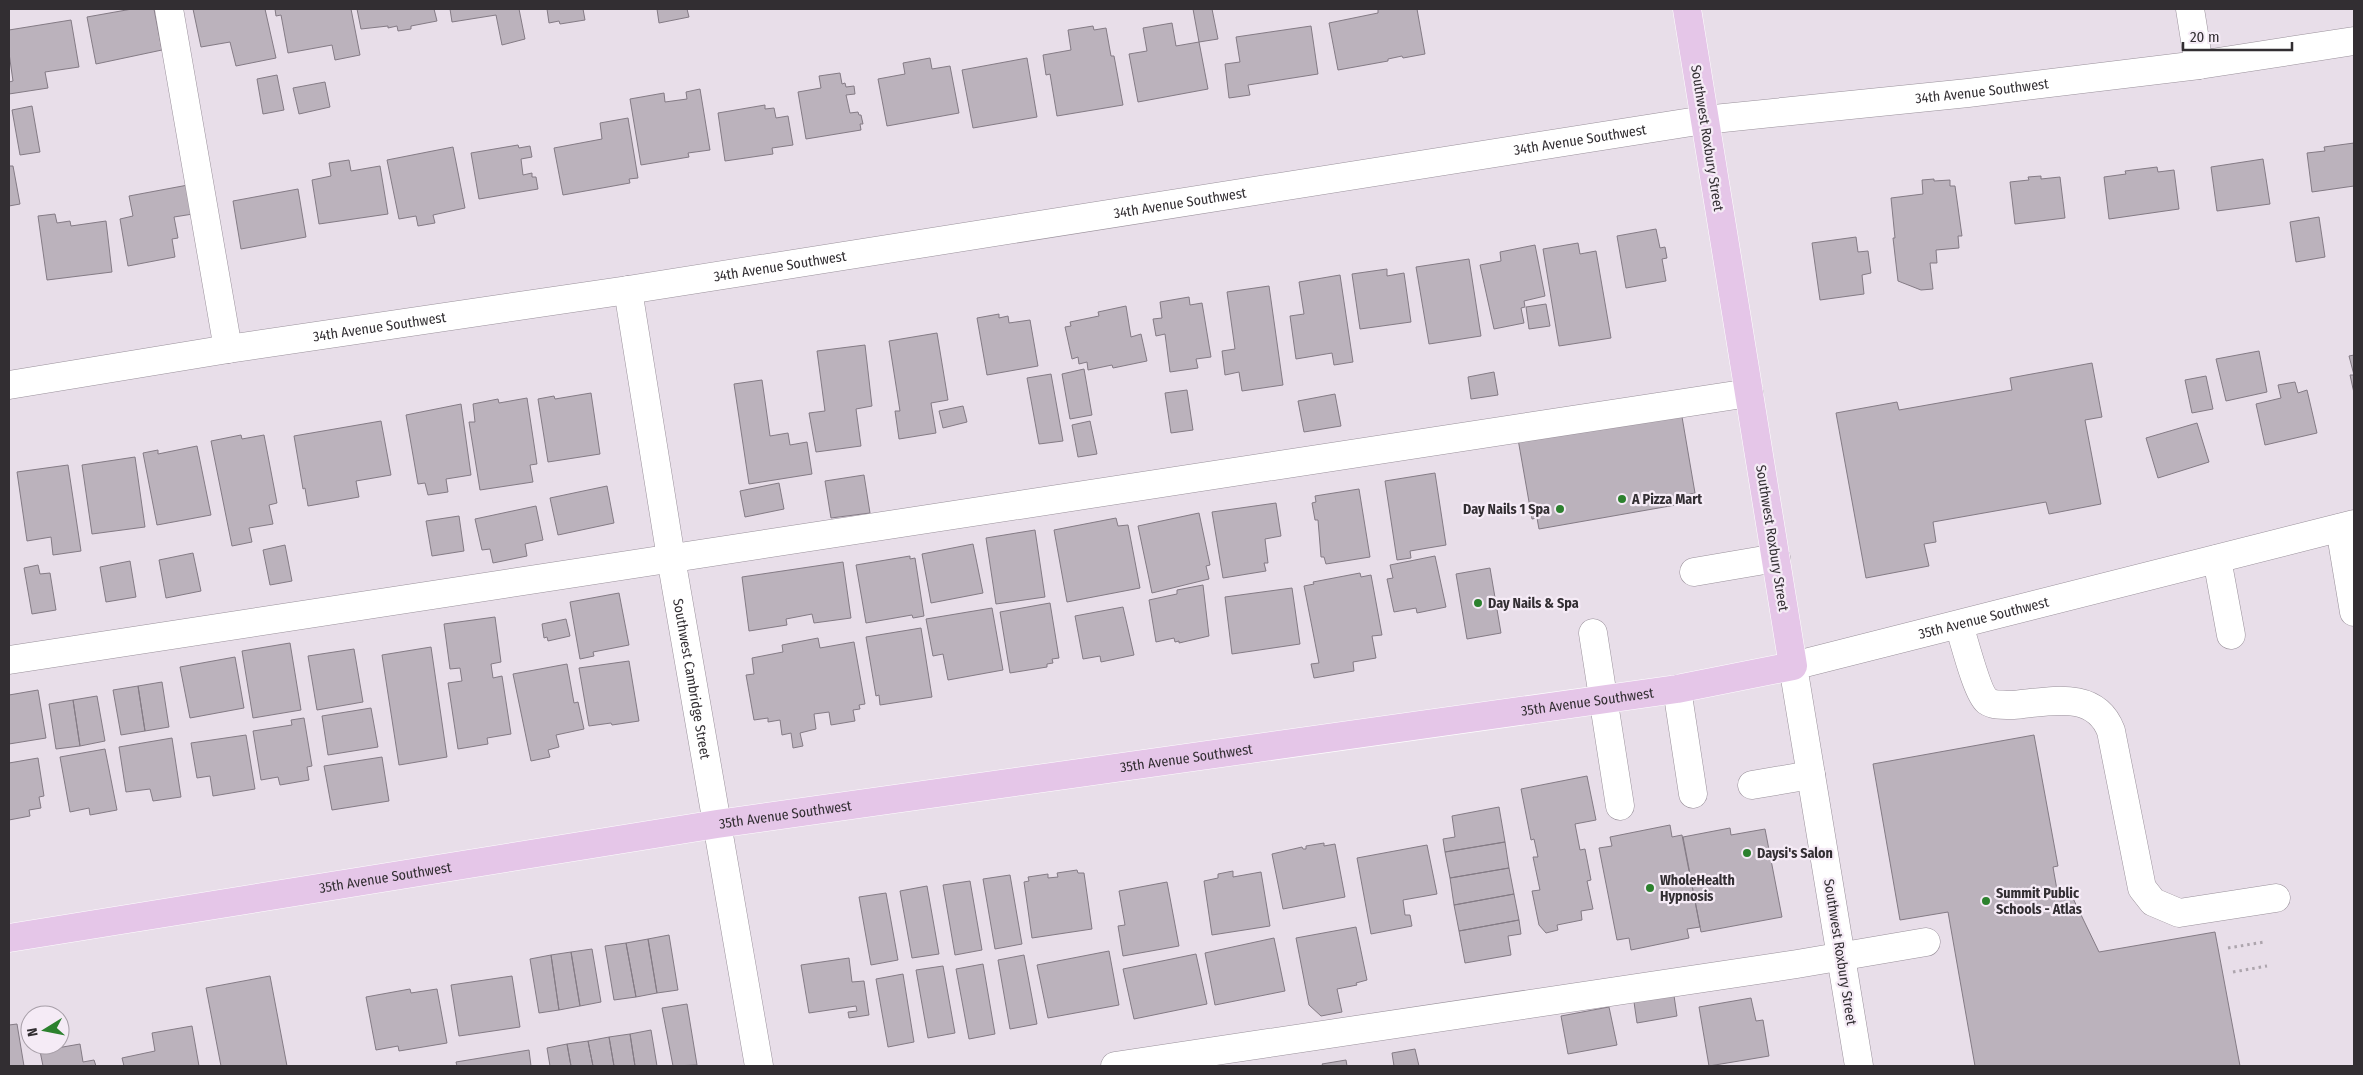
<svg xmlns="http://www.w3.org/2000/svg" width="2363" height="1075" font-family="'Fira Sans Condensed',sans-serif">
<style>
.building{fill:#bbb2bc;stroke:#847b85}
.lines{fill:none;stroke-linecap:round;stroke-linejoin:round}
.minor-casing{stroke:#9a919b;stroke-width:29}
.major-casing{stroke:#fff;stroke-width:29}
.path{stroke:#ada5ad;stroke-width:3;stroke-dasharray:2.5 4;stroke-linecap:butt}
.minor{stroke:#fff;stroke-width:28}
.major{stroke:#e5c6e8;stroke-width:28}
.poi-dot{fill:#2c812e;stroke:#f5ebf6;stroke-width:2}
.labels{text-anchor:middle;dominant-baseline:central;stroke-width:4.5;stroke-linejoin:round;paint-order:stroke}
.street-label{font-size:14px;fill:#322e32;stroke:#f5ebf6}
.poi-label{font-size:14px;font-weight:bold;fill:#322e32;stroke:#f5ebf6;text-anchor:start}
</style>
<rect width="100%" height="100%" fill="#e8dee9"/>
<!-- building -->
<path class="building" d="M132 9H154L162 50 96 64 87 17Z
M193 9H265L276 58 236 66 230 42 201 47Z
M275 9H351L360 55 335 60 332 45 288 53 281 15 276 16Z
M357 9H434L437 21 411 26V29L398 31 397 26 388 28V26L361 29Z
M450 9H519L525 39 502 45 496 15 452 22Z
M547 9H583L585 20 560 24 559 21 549 23Z
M657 9H687L689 17 659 23Z
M1193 9H1212L1218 39 1199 42Z
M1378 9H1417L1425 54 1403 58 1402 56 1388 59V61L1338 70 1329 23 1378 13Z
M71 20 79 67 45 72 48 88 9 94V82L13 81 9 53V30Z
M1172 23 1176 46 1199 42 1208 89 1138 102 1129 54 1147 51 1143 28Z
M1093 26 1094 30 1106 28 1111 56H1114L1123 105 1057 116 1050 74 1046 75 1043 55 1071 50 1068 30Z
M1311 26 1318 74 1248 85 1250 95 1229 98 1225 64 1240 62 1236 37Z
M930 58 932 69 950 66 959 113 887 126 878 79 905 74 903 63Z
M1027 58 1037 117 973 128 962 70Z
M840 73 842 84 845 83 846 87 854 86 855 94 846 95 850 113 858 112 859 115H861L863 124H860L861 130 806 139 798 92 821 88 819 76Z
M277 75 284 110 263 114 257 79Z
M325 82 330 107 299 114 293 88Z
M700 89 710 150 688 153 689 157 641 165 630 99 664 93 665 102 687 99 686 92Z
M765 105V109L774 108 776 118 788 116 793 145 772 148 773 154 725 161 718 113Z
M32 106 40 152 20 155 12 110Z
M628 118 638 178 629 179 630 183 563 195 554 148 602 139 600 123Z
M2354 143V186L2312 192 2307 153 2325 151 2324 147Z
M518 145 519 148 530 146 532 157 521 159 523 175 532 173V177H536L538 189 479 199 471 153Z
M453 147 465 208 433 215 435 223 418 226 416 216 399 219 387 160Z
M2263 159 2270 204 2217 211 2211 167Z
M349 160 351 171 380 166 388 214 319 224 312 180 331 176 329 163Z
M9 166H13L20 204 9 206Z
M2157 167 2158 172 2174 170 2179 209 2109 219 2104 177 2126 174 2125 171Z
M2041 176V179L2060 177 2065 218 2015 224 2010 182 2029 180 2028 177Z
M1934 179V181L1950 180V186H1955L1962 236H1958L1959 248 1936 250 1937 263H1930L1933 289 1921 290 1898 281 1893 238H1895L1891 198 1923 194 1922 180Z
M188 185 193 214 174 217 178 238 172 239 175 257 128 266 120 219 133 216 129 196Z
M298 189 306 237 241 249 233 201Z
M55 214 57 223 70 221 71 226 106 221 112 272 47 280 38 216Z
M2319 217 2325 257 2296 262 2290 222Z
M1656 229 1660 248 1665 247 1667 258 1662 259 1666 281 1626 288 1617 236Z
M1856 237 1858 252 1868 251 1871 273 1862 275 1864 294 1820 300 1812 243Z
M1578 243 1580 254 1596 251 1611 338 1559 346 1543 249Z
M1535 245 1545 296 1524 301 1525 307 1521 308 1524 323 1494 329 1480 265 1501 261 1500 252Z
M1469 259 1481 336 1429 344 1416 267Z
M1387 269V276L1404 273 1411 322 1360 329 1352 274Z
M1340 275 1353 362 1334 365 1332 353 1296 359 1290 316 1304 314 1299 282Z
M1269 286 1283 385 1242 391 1239 372 1225 375 1222 351 1235 349 1227 292Z
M1189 297 1190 305 1202 303 1211 357 1196 359 1198 368 1170 372 1165 334 1156 336 1153 319 1162 318 1160 302Z
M1546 304 1550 326 1529 329 1526 307Z
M1126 306 1131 337 1141 334 1147 361 1113 368 1112 365 1088 370 1087 362 1079 364 1078 357 1072 359 1065 327 1071 326 1070 322 1099 316 1098 312Z
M999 314V318L1008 316 1009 323 1030 320 1038 366 987 375 977 318Z
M937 333 948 400 931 403 936 433 899 439 895 411H900L889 341Z
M865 345 872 406 856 409 861 446 816 452 809 413 825 411 817 351Z
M2259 351 2267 392 2226 401 2216 359Z
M2354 355V393L2350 375H2354L2349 356Z
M2092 363 2102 417 2085 420 2101 504 2049 514 2046 502 1933 522 1936 542 1924 544 1929 566 1866 578 1836 413 1897 402 1899 410 2012 390 2010 378Z
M1084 369 1092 415 1070 419 1062 374Z
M1494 372 1498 395 1471 399 1468 377Z
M1051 374 1063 441 1039 444 1027 378Z
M2206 376 2213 409 2192 413 2185 380Z
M762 380 770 436 788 433 790 445 807 442 812 474 749 484 734 384Z
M2295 382 2298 393 2307 390 2317 433 2265 445 2256 404 2281 398 2278 385Z
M1187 390 1193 430 1171 433 1165 393Z
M591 393 600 454 548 462 538 399 554 396 555 399Z
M1335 394 1341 426 1304 432 1298 401Z
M527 398 537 464 530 465 533 482 480 490 469 422H475L473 404 498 399 499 403Z
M461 404 471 475 446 479 448 492 428 495 425 483 418 484 406 415Z
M963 406 967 422 943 428 939 411Z
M1681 411 1695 493 1685 495 1687 503 1539 529 1537 518 1532 519 1518 439Z
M381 421 391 475 356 481 359 497 308 506 305 488 303 489 294 436Z
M1090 421 1097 454 1078 457 1072 425Z
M2197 423 2209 462 2158 478 2146 438Z
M241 435 242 439 264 435 277 503 269 505 273 524 249 528 252 542 232 546 211 441Z
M197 446 211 515 157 525 143 453 158 450V454Z
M135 457 145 527 92 534 82 465Z
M68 465 81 551 53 555 51 537 27 541 17 472Z
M1435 473 1446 545 1410 551 1411 558 1397 560 1385 481Z
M864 475 870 513 831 518 825 481Z
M779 483 784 509 745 517 740 491Z
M607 486 614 523 558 535 550 498Z
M1359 489 1370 557 1326 564 1324 557H1321L1318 520H1315L1312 503 1316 502 1315 496Z
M1276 503 1281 536 1265 539 1268 563H1264L1266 571 1223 578 1212 512Z
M536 506 543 540 525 544 527 556 493 563 490 549 482 550 475 519Z
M1199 513 1210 565 1206 566 1209 579 1152 593 1138 526Z
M459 516 464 551 432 556 426 521Z
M1116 518 1118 526 1128 525 1140 588 1067 602 1054 530Z
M1035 530 1045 597 996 604 986 538Z
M973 544 983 593 931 603 922 554Z
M285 545 292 581 270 585 263 550Z
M193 553 201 591 166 598 159 560Z
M910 556V559L915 558 924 616 913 618 912 615 866 623 856 565Z
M1435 556 1446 607 1417 613 1416 608 1394 612 1387 579 1393 578 1390 565Z
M130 561 136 597 106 602 100 567Z
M843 562 851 618 814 623 812 614 786 619 787 625 749 631 742 577Z
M38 565 40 574 50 573 56 610 32 614 24 568Z
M1490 568 1501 633 1467 639 1456 574Z
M1360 573 1361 577 1371 575 1382 635 1372 636 1376 658 1353 662 1354 671 1314 678 1311 664 1319 663 1304 586 1314 584 1313 582Z
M1203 585 1209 636 1179 643V641L1175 642 1174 638 1156 642 1149 600 1177 594V590Z
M1292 588 1300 644 1232 654 1225 597Z
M619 593 629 645 593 652 594 656 580 659 570 602Z
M1050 603 1059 658 1052 659 1053 663 1047 664V667L1010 673 1000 612Z
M1123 607 1134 655 1101 662 1100 656 1083 659 1075 616Z
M992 608 1003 670 948 680 943 654 933 656 926 619Z
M495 617 501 662 491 664 493 678 502 676 511 734 487 738 488 744 458 749 448 683 462 681 460 668 450 669 444 624Z
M566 619 570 636 548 641 547 637 544 638 542 624Z
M921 628 932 697 880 705 879 695 876 696 866 637Z
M818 638 820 648 854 642 865 704 859 705 860 709 853 710 855 721 831 725 829 712 814 714 816 729 800 733 803 746 793 748 791 733 782 735 780 720 768 722V718L754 720 746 675 754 674 752 658 783 652 782 645Z
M290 643 301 710 253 718 242 651Z
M431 647 447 757 399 765 382 655Z
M354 649 363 702 317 710 308 656Z
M235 657 244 708 190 718 180 667Z
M629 661 639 721 612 725 611 723 589 726 579 668Z
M567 664 574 703 578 702 584 729 556 735 559 747 548 750 550 757 531 761 513 674Z
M162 682 169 727 145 731 138 686Z
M138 686 145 731 121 735 113 690Z
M38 690 46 738 9 744V695Z
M97 696 105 741 80 746 73 700Z
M73 700 80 746 56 749 49 704Z
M371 708 378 747 328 755 322 716Z
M304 718 312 766 307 767 309 780 280 785 278 777 261 780 253 731 292 725 291 720Z
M246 735 255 789 213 796 210 776 197 778 191 743Z
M2034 735 2058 866 2053 867 2057 890 2068 888 2099 952 2215 932 2240 1066H1975L1948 912 1900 920 1873 764Z
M172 738 181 797 153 801 150 789 126 792 119 747Z
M105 749 117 810 90 815 89 808 70 812 60 757Z
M382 757 389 801 332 810 324 766Z
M38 758 44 796 39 797 41 808 29 810 30 816 9 820V763Z
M1587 776 1596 820 1575 824 1580 850 1585 849 1591 880 1587 881 1593 909 1581 911 1582 920 1557 925 1558 930 1546 933 1539 925 1532 891 1540 890 1533 857H1538L1534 839 1531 840 1521 789Z
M1499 807 1505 842 1445 852 1443 839 1455 837 1452 816Z
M1670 825 1672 837 1682 835 1700 927 1687 929 1689 938 1631 950 1629 938 1617 940 1599 848 1612 846 1610 837Z
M1730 828 1731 835 1765 829 1782 917 1701 932 1683 837Z
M1505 842 1509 868 1450 878 1445 852Z
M1324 843V846L1335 844 1345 897 1283 909 1272 854 1302 847 1303 849H1306V846Z
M1427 845 1437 894 1403 900 1405 915H1410L1412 926 1371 934 1357 858Z
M1509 868 1514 894 1454 905 1450 878Z
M1077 870 1078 873H1084L1092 929 1032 938 1024 882 1029 881 1028 877 1048 874V878L1058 877 1057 873Z
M1233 871V877L1261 872 1270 926 1212 935 1204 881 1218 878V874Z
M1010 875 1022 944 995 949 983 879Z
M970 881 982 950 955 955 943 885Z
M1167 882 1179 946 1123 956 1118 926 1125 925 1119 891Z
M927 886 939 954 912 958 900 891Z
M886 893 898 960 871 965 859 897Z
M1514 894 1519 920 1459 931 1454 905Z
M1519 920 1521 934 1508 936 1511 955 1465 963 1459 931Z
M1356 927 1367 980 1356 983 1357 985 1337 989 1342 1012 1321 1016 1309 1005 1296 938Z
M669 935 678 990 657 993 648 939Z
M1274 938 1285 991 1215 1005 1205 953Z
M648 939 657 993 636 997 626 943Z
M626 943 636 997 614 1000 605 946Z
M592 949 601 1002 580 1006 571 952Z
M1109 951 1119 1005 1048 1018 1037 965Z
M571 952 580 1006 559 1010 551 955Z
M1196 954 1207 1004 1134 1019 1123 969Z
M551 955 559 1010 539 1013 530 959Z
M1024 955 1037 1024 1010 1029 998 960Z
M849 958 852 982 864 981 869 1015 849 1018 848 1012 857 1011 856 1006 809 1013 801 965Z
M983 964 995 1034 969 1039 956 969Z
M943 966 955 1033 928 1038 916 970Z
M903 974 914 1042 888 1047 876 979Z
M270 976 287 1066H221L206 988Z
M512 976 520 1027 459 1036 451 985Z
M410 989 411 993 437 989 447 1043 399 1051 398 1046 376 1050 366 997Z
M1673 989 1677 1016 1637 1023 1633 995Z
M1751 998 1756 1021 1763 1020 1769 1056 1709 1066 1699 1007Z
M687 1004 697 1065 673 1066 662 1008Z
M1609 1007 1617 1045 1568 1054 1561 1016Z
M17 1024 24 1066H9V1025Z
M192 1026 199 1066H124L122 1058 155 1051 152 1033Z
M651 1030 657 1066H635L630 1034Z
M630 1034 635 1066H614L609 1037Z
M609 1037 614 1066H593L588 1041Z
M588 1041 593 1066H571L567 1044Z
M80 1044 83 1062 94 1060 96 1066H43L40 1051Z
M567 1044 571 1066H550L547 1048Z
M1415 1049 1419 1066H1394L1392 1053Z
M529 1050 531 1066H457L456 1062Z
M1346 1060 1347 1066H1323L1322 1064Z"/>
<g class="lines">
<!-- minor casing -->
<g class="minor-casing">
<g id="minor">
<path d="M169 9 228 349"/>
<path d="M2190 9 2199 65"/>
<path id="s1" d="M628 290 671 558 759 1066"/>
<path id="s2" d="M9 385 228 349 628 290 1704 120 1968 93 2199 65 2354 41"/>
<path d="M2340 528 2354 612"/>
<path d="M2217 559 2231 635"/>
<path d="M1694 572 1776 558"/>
<path d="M1959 625C1964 640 1977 693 1987 701 1994 706 2005 705 2013 705 2049 702 2095 689 2111 731L2142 888 2153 902 2179 913 2276 898"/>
<path d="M1593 633 1620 806"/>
<path d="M9 660 1749 393"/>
<path d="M1677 689 1693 794"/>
<path d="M1752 785 1811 775"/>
<path d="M1115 1066 1797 964 1926 942"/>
<path id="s3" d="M1859 1066 1793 666 2354 524"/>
</g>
</g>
<!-- major casing -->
<g class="major-casing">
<g id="major">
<path id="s4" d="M9 938 717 824 1677 689 1793 666 1687 9"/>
</g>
</g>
<!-- path -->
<path class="path" d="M2228 948 2264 942
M2233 972 2267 966"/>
<!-- minor -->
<use href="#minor" class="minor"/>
<!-- major -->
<use href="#major" class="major"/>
</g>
<!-- markers -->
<g class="poi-dot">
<circle cx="1622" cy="499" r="5"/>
<circle cx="1560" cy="509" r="5"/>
<circle cx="1478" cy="603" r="5"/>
<circle cx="1747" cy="853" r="5"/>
<circle cx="1650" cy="888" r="5"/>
<circle cx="1986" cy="901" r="5"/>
</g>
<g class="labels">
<!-- street labels -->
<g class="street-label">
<text stroke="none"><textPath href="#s2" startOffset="1995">34th Avenue Southwest</textPath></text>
<text transform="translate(1707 138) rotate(81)">Southwest Roxbury Street</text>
<text stroke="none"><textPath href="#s2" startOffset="1590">34th Avenue Southwest</textPath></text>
<text stroke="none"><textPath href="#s2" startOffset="1185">34th Avenue Southwest</textPath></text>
<text stroke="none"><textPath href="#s2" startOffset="780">34th Avenue Southwest</textPath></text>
<text stroke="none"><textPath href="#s2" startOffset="375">34th Avenue Southwest</textPath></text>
<text transform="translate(1772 538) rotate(81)">Southwest Roxbury Street</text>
<text stroke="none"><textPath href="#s3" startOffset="602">35th Avenue Southwest</textPath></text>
<text stroke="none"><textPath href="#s1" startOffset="394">Southwest Cambridge Street</textPath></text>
<text stroke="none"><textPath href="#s4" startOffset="1596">35th Avenue Southwest</textPath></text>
<text stroke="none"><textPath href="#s4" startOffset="1191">35th Avenue Southwest</textPath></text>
<text stroke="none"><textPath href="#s4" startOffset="786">35th Avenue Southwest</textPath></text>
<text stroke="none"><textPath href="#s4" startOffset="381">35th Avenue Southwest</textPath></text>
<text transform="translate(1840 952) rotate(81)">Southwest Roxbury Street</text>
</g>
<!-- poi labels -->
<g class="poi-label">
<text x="1632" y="499">A Pizza Mart</text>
<text x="1550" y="509" text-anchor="end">Day Nails 1 Spa</text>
<text x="1488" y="603">Day Nails &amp; Spa</text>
<text x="1757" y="853">Daysi's Salon</text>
<text x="1660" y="880">WholeHealth<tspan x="1660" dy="16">Hypnosis</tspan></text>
<text x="1996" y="893">Summit Public<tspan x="1996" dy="16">Schools - Atlas</tspan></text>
</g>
</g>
<!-- border -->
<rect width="2363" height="1075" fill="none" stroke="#322e32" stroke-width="20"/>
<!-- north arrow -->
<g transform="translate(45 1030) rotate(260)"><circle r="24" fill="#f5ebf6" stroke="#a79fa8"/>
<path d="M0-4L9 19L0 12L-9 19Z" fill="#2c812e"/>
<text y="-8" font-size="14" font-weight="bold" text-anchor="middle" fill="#322e32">N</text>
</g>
<!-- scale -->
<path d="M2183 42v8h109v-8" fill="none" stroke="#322e32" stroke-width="2.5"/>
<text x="2190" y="42" font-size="15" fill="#322e32" stroke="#f5ebf6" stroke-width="4" paint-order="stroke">20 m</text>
</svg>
